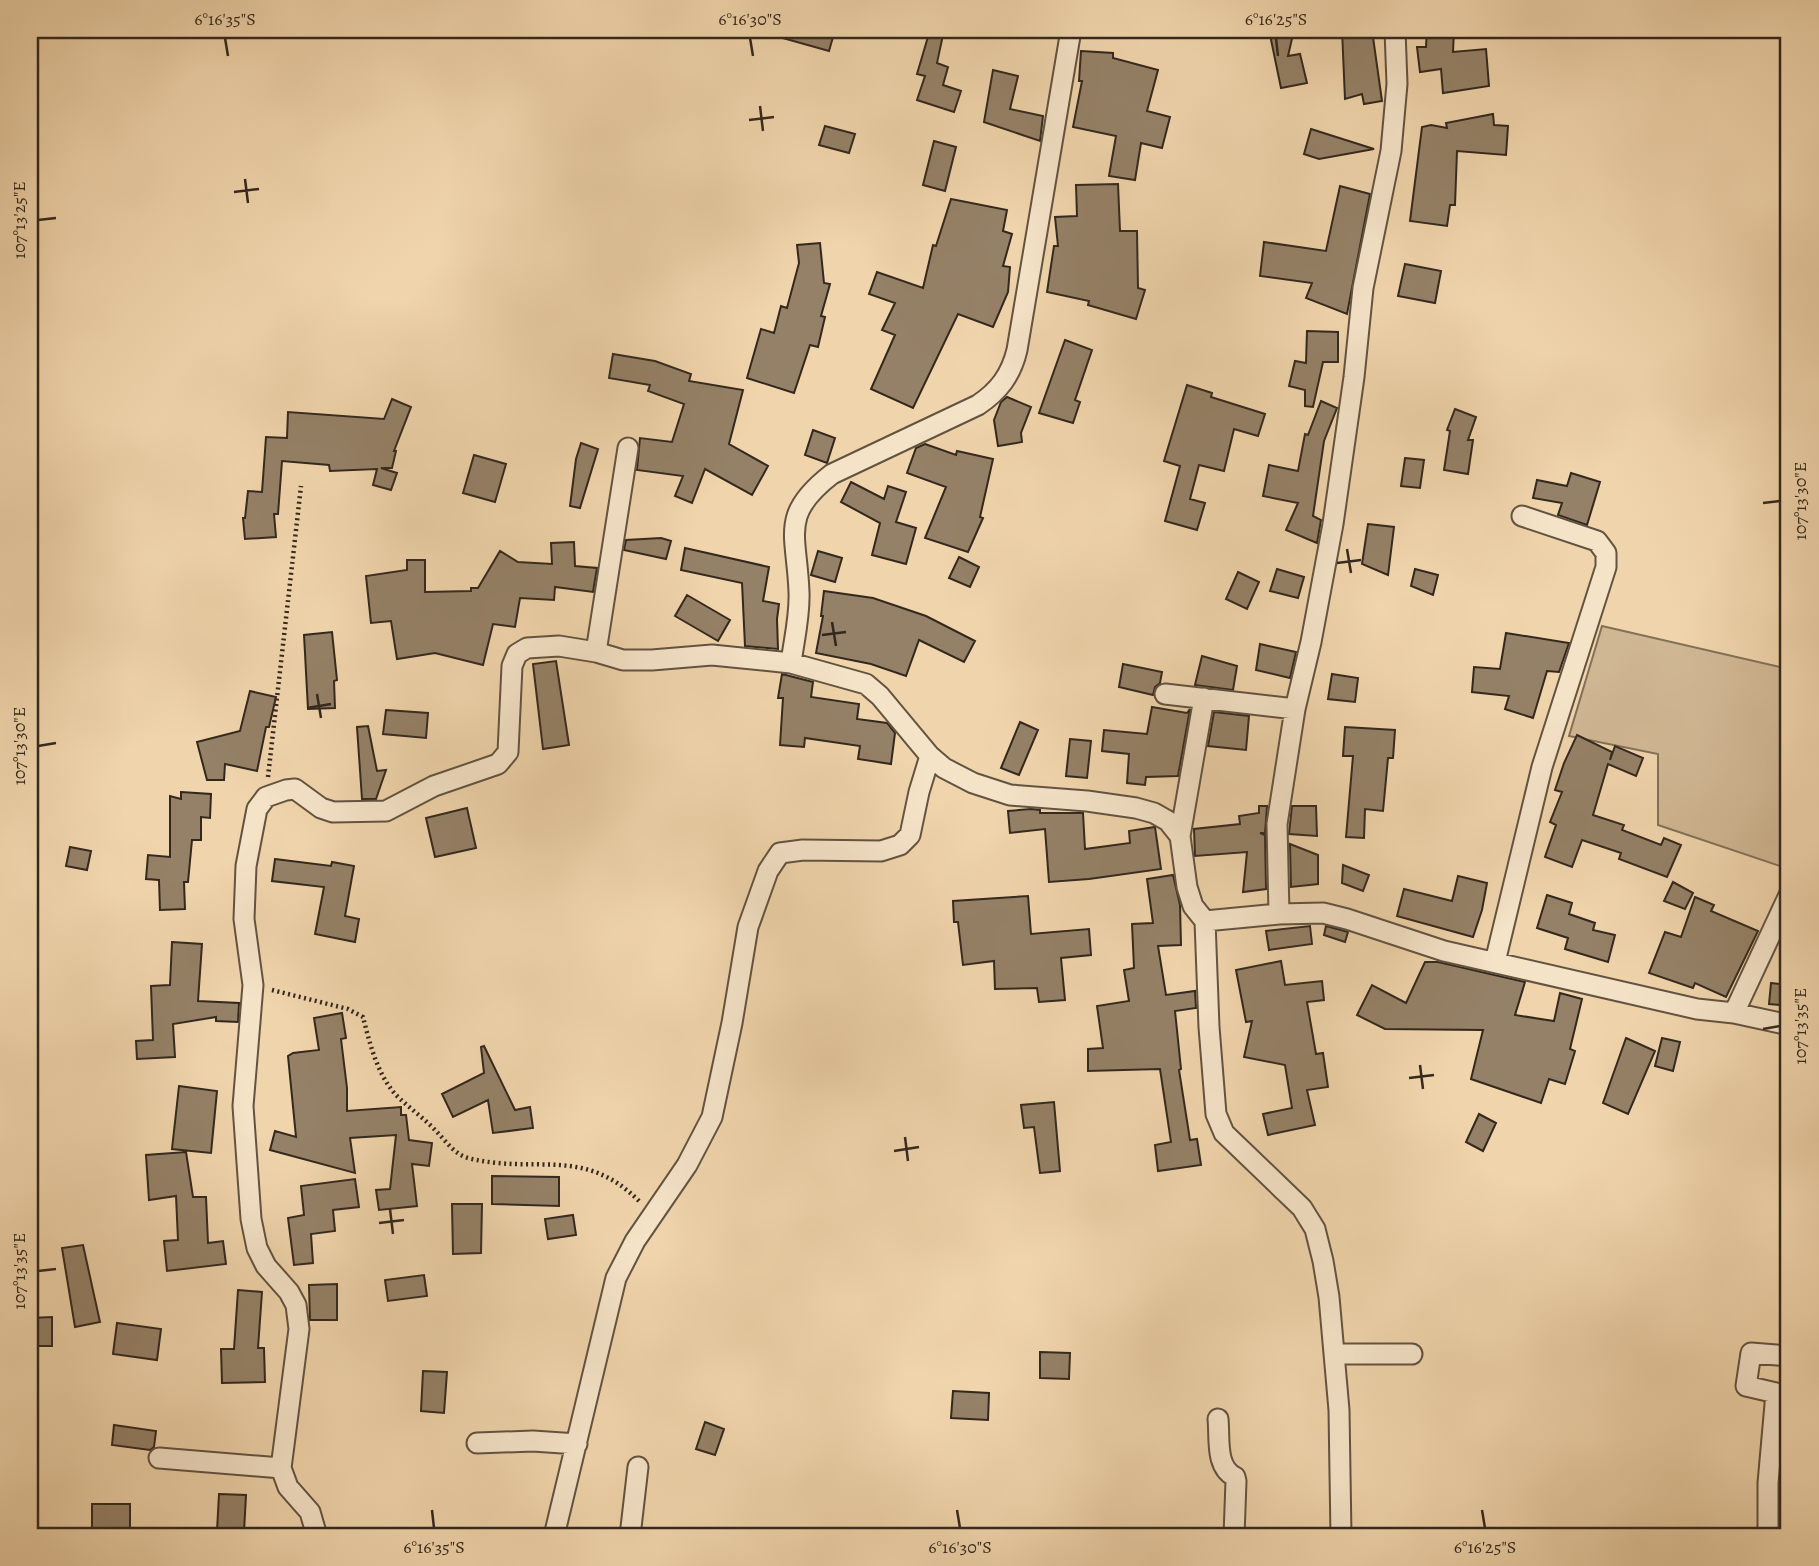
<svg xmlns="http://www.w3.org/2000/svg" width="1819" height="1566" font-family="Alegreya,serif">
<style>
.green{fill:#d0b793;stroke:#827058;stroke-width:2}
.building{fill:#958167;stroke:#33281e;stroke-width:2}
.lines{fill:none;stroke-linecap:round;stroke-linejoin:round}
.minor-casing{stroke:#625341;stroke-width:23}
.path{stroke:#33281e;stroke-width:4.5;stroke-dasharray:2 3.5;stroke-linecap:butt}
.minor{stroke:#f5e3c8;stroke-width:19}
.ticks{fill:none;stroke:#33281e;stroke-width:2.5}
.neatline{fill:none;stroke:#33281e;stroke-width:2.5}
.ticks-label{font-size:18px;text-anchor:middle;fill:#33281e}
</style>
<rect width="100%" height="100%" fill="#f0d4ab"/>
<filter id="stains"><feTurbulence type="fractalNoise" baseFrequency=".00286" numOctaves="4"/><feColorMatrix values="0 0 0 0 .2 0 0 0 0 .09 0 0 0 0 .02 0 0 0 .5 -.17"/></filter>
<radialGradient id="worn" r=".72"><stop offset=".6" stop-color="#630" stop-opacity="0"/><stop offset="1" stop-color="#630" stop-opacity=".3"/></radialGradient>
<!-- green -->
<path class="green" d="M1602 626 1789 669V869L1658 825V754L1569 736Z"/>
<!-- building -->
<path class="building" d="M773 30H835L829 51 772 35Z
M930 30H944L937 63 948 67 943 85 961 91 954 112 917 100 925 76 917 74Z
M1269 30H1294L1288 56 1300 54 1307 83 1281 88Z
M1342 30H1372L1382 101 1364 104 1362 94 1345 99Z
M1427 30H1454L1453 52 1486 49 1489 86 1443 93 1441 69 1420 72 1417 47H1426Z
M1081 51 1113 53V58L1158 70 1147 111 1170 117 1162 148 1141 143 1135 180 1109 176 1116 136 1073 127 1082 81H1079Z
M993 70 1018 76 1010 109 1043 116 1040 141 984 122Z
M1493 114 1494 125 1508 126 1506 155 1457 151 1455 205H1450L1447 226 1410 221 1422 127 1431 125 1447 128 1446 123Z
M825 126 855 134 849 153 819 145Z
M1311 129 1374 149 1319 159 1304 154Z
M934 141 956 147 945 191 923 185Z
M1118 184 1120 231H1137L1138 288 1145 290 1136 319 1088 305 1089 301 1047 292 1054 246H1058L1055 217 1077 216 1076 185Z
M1340 186 1370 194 1347 314 1306 298 1312 283 1260 276 1264 242 1326 251Z
M951 199 1007 210 1003 231 1012 234 1003 266 1010 267 1008 292 993 327 958 314 913 408 871 389 895 335 882 330 895 303 869 294 877 272 923 288 933 245 936 246Z
M820 243 824 283 830 284 821 316 825 317 818 347 810 345 794 393 747 378 761 329 774 333 781 306 787 308 799 263 797 245Z
M1405 264 1441 271 1435 303 1398 296Z
M1307 331 1338 332V362H1323L1313 407 1305 406V390L1289 386 1295 361 1306 363Z
M1065 340 1092 350 1075 400 1080 402 1073 423 1039 413Z
M613 354 655 361 691 374 689 381 743 390 729 444 768 466 752 495 705 469 692 503 675 496 683 476 637 470 640 438 672 442 684 404 648 391 650 385 609 378Z
M1187 385 1212 393 1211 397 1265 414 1258 436 1234 429 1224 471 1199 465 1190 499 1205 503 1197 530 1165 521 1180 466 1164 461Z
M1007 397 1031 407 1021 433 1022 442 998 446 994 420 1001 402Z
M392 399 411 407 394 451H396L392 468H381L397 473 391 490 373 485 377 469 330 471 329 465 282 461 278 514H274L276 537 245 539 243 518H245L248 491 262 492 266 437 287 438 288 412 384 419Z
M1321 401 1337 408 1324 441 1313 516 1321 520 1317 543 1286 530 1298 503 1263 496 1269 465 1298 471 1305 434 1308 435Z
M1455 409 1476 417 1468 440H1473L1468 474 1444 470 1450 431 1447 430Z
M813 430 835 438 827 463 805 455Z
M581 443 598 449 580 508 570 506 576 459Z
M925 444 956 455 957 451 993 459 980 517 983 518 968 552 925 538 946 487 907 473 916 448Z
M474 455 506 464 495 502 463 493Z
M1405 458 1424 460 1420 488 1401 486Z
M1571 473 1600 482 1587 525 1558 515 1562 503 1533 498 1537 480 1567 486Z
M851 482 884 499 888 486 906 492 896 522 916 528 906 564 872 555 880 523 841 502Z
M1368 524 1394 527 1388 575 1362 564Z
M661 538 671 541 666 559 624 550 626 540Z
M574 542 575 566 597 568 593 592 555 587 554 600 520 598 515 627 493 624 483 665 435 653 397 659 391 621 371 623 366 576 407 570V560H425V592L471 591V588H478L500 551 518 562 552 564 551 543Z
M685 548 769 567 763 601 779 604 777 619 778 649 745 646 742 583 681 570Z
M818 551 842 558 835 582 811 575Z
M959 557 979 567 970 587 949 578Z
M1277 569 1304 577 1298 598 1270 591Z
M1415 569 1438 575 1433 595 1411 586Z
M1238 572 1259 582 1247 609 1226 599Z
M824 591 873 598 926 616 975 641 964 662 919 640 906 676 871 664 816 653 823 616H821Z
M687 595 730 620 718 641 675 616Z
M332 632 337 680 334 681 335 708 308 709 304 635Z
M1506 633 1569 643 1559 672 1547 671 1533 718 1505 709 1509 696 1472 692 1474 667 1500 669Z
M1260 644 1296 652 1290 678 1256 670Z
M1202 656 1237 666 1233 690 1195 685Z
M556 661 569 745 543 749 533 664Z
M1123 664 1162 672 1160 683 1155 687 1153 695 1119 687Z
M782 674 813 682 811 697 859 704 857 719 887 723 895 733 891 764 858 759 860 746 805 738 804 747 780 745 783 698H778Z
M1332 674 1358 678 1355 702 1328 699Z
M250 691 276 697 269 727H266L257 771 225 764 224 780H207L197 742 240 731Z
M1152 707 1187 713 1190 709 1178 776 1146 777 1145 785 1127 783 1129 754 1102 751 1104 730 1147 734Z
M386 710 428 713 426 738 383 734Z
M1214 712 1249 716 1246 750 1208 746Z
M1020 722 1038 730 1019 775 1001 768Z
M368 726 377 771 386 770 376 799H362L357 727Z
M1345 727 1395 730 1393 758H1388L1383 811 1365 809 1364 838 1346 837 1353 756H1343Z
M1577 735 1612 752 1610 760 1615 746 1643 758 1636 776 1608 764 1593 815 1624 825 1622 830 1661 845 1664 838 1681 845 1667 877 1619 859 1621 853 1582 840 1572 867 1545 857 1556 825 1550 822 1562 792 1555 790 1564 763Z
M1070 739 1091 741 1087 778 1066 776Z
M181 792 211 794 210 818 201 817V840H192L188 882H184L185 909 160 910 159 880 146 879 148 855 170 857V796L181 799Z
M1259 806H1267L1265 833H1260L1265 835 1266 889 1243 892 1247 852 1195 856 1194 829 1240 824 1239 816 1259 813Z
M1292 806H1316L1317 836 1289 834Z
M467 808 476 848 435 857 426 818Z
M1031 809 1040 810V813H1083L1085 849 1130 843 1129 831 1155 827 1161 869 1089 879 1049 882 1045 829 1010 833 1008 811Z
M1290 844 1318 855V884L1291 887Z
M70 847 91 851 87 870 66 866Z
M275 859 331 866 332 862 354 866 345 916 359 919 355 942 315 934 324 887 272 881Z
M1343 865 1369 875 1363 891 1342 883Z
M1173 875 1180 905 1181 945 1158 946 1166 995 1195 991 1196 1008 1175 1011 1181 1069 1179 1070 1190 1140 1197 1139 1201 1165 1158 1171 1155 1145 1171 1142 1160 1069 1088 1071V1049L1103 1048 1097 1006 1129 1001 1124 970 1134 968 1132 924 1153 923 1147 879Z
M1458 876 1487 883 1482 910 1473 937 1397 916 1404 889 1452 901Z
M1673 882 1693 893 1685 909 1664 901Z
M1547 895 1572 903 1569 914 1595 923 1593 930 1615 935 1608 962 1565 949 1568 938 1537 928Z
M1028 896 1031 934 1089 929 1091 955 1061 958 1065 1000 1039 1002 1037 988 995 989 994 961 963 965 958 922H954L953 901Z
M1695 897 1714 905 1711 911 1758 931 1726 997 1695 983 1693 988 1649 973 1665 932 1681 937Z
M1310 926 1312 944 1269 950 1266 931Z
M1326 926 1348 932 1345 942 1324 935Z
M172 942 202 944 198 1001 239 1003 238 1022 216 1021V1017L173 1024 175 1057 137 1059 136 1041 153 1040 151 986 170 985Z
M1281 961 1285 985 1322 981 1324 1000 1307 1002 1316 1054 1323 1053 1328 1087 1307 1090 1315 1125 1268 1135 1263 1114 1292 1108 1285 1065 1244 1057 1252 1021 1246 1022 1236 970Z
M1425 962H1438L1525 982 1515 1015 1554 1021 1560 993 1582 999 1570 1049 1575 1051 1565 1084 1549 1079 1541 1103 1471 1079 1483 1030 1385 1029 1357 1015 1372 985 1406 1003Z
M1771 983 1789 985V1006L1769 1004Z
M342 1013 346 1038 341 1039 347 1088V1111L401 1107V1115H406L409 1140 432 1143 429 1166 412 1164 417 1206 379 1210 376 1190 390 1189 396 1135 350 1138 355 1173 270 1150 275 1131 296 1137 288 1056 293 1053 319 1050 314 1018Z
M1626 1038 1655 1051 1628 1114 1603 1103Z
M1662 1038 1680 1042 1673 1071 1655 1066Z
M484 1046 515 1110 530 1107 533 1128 493 1133 488 1100 453 1117 442 1094 484 1073 481 1047Z
M179 1086 217 1091 211 1153 172 1149Z
M1054 1102 1060 1171 1040 1173 1034 1127 1024 1128 1021 1105Z
M1479 1114 1496 1123 1483 1151 1466 1142Z
M186 1152 193 1197H206L208 1243 223 1241 226 1264 167 1271 164 1241 178 1240 176 1196 149 1200 146 1155Z
M492 1176 559 1177V1206L492 1204Z
M355 1179 359 1207 333 1210 335 1231 311 1234 313 1263 294 1265 288 1218 304 1215 301 1186Z
M452 1204H482L481 1253 453 1254Z
M573 1215 576 1235 548 1239 545 1219Z
M83 1245 100 1322 75 1327 62 1248Z
M424 1275 427 1296 388 1301 385 1280Z
M337 1284V1320H310L309 1285Z
M238 1290 262 1292 258 1348H264L265 1382 222 1383 221 1349H234Z
M52 1317V1346H30V1318Z
M117 1323 161 1329 157 1360 113 1354Z
M1040 1352 1070 1353 1069 1379 1040 1378Z
M423 1371 447 1372 444 1413 421 1411Z
M953 1391 989 1393 988 1420 951 1418Z
M705 1422 724 1429 715 1455 696 1449Z
M114 1425 156 1431 154 1447 150 1450 112 1445Z
M219 1494 246 1495 244 1532 217 1531Z
M92 1504H130V1536H92Z"/>
<g class="lines">
<!-- minor casing -->
<g class="minor-casing">
<path id="minor" d="M596 652 628 448
M791 663C794 640 800 616 799 592 797 534 779 515 832 474L978 405C999 391 1011 375 1017 350L1071 30
M1165 694 1295 709
M1180 836 1204 698
M1279 914 1277 824 1295 709 1311 642 1333 524 1354 377 1363 288 1391 151 1397 84 1395 30
M1205 921 1279 914 1323 913 1347 919 1444 951 1697 1009 1734 1013 1789 1025
M1495 962 1542 767 1606 567V553L1597 541 1522 516
M1734 1013 1789 895
M1334 1354H1412
M1218 1419C1220 1439 1215 1467 1235 1477L1236 1481 1234 1536
M477 1443 533 1441 577 1444
M159 1458 281 1468
M317 1536 310 1512 288 1487 281 1468 299 1329 296 1305 289 1292 266 1266 257 1248 251 1219 243 1106 253 985 244 919 246 866 257 809 266 797 286 790 295 789 321 808 333 812 386 811 434 786 498 764 508 752 512 666 517 654 527 648 559 646 596 652 623 660H652L712 655 791 663 866 684 880 696 930 756 944 768 973 783 1010 795 1087 801 1136 808 1154 813 1168 821 1180 836 1187 887 1193 906 1205 921 1209 1027 1216 1114 1224 1133 1302 1208 1315 1229 1323 1261 1329 1297 1339 1410 1341 1536
M554 1536 616 1278 635 1241 687 1165 712 1117 732 1023 748 927 768 871 780 853 803 850 881 851 900 845 910 835 919 792 930 756
M630 1536 638 1467
M1768 1536V1483L1776 1393 1746 1386 1751 1353 1789 1356"/>
</g>
<!-- path -->
<path class="path" d="M268 777 301 486
M272 990 348 1009 363 1017C370 1044 377 1074 396 1095 409 1108 424 1118 436 1131 446 1141 454 1154 468 1158 534 1175 583 1145 639 1201"/>
<!-- minor -->
<use href="#minor" class="minor"/>
</g>
<!-- ticks -->
<path class="ticks" d="M225 38 228 56M750 38 753 56M1276 38 1278 56M760 106 763 131M749 120 774 117M245 179 248 203M234 192 259 189M38 220 56 218M1763 503 1780 501M1347 549 1351 573M1337 563 1361 560M832 622 836 646M822 635 846 632M317 694 321 718M307 708 331 704M38 746 56 743M1763 1029 1780 1026M1420 1065 1423 1089M1409 1078 1434 1075M905 1137 908 1161M894 1151 919 1147M390 1209 393 1234M379 1223 404 1220M38 1271 56 1269M432 1510 434 1528M957 1510 960 1528M1482 1510 1485 1528"/>
<!-- margin -->
<rect width="1819" height="1566" fill="none" stroke="#f0d4ab" stroke-width="77"/>
<rect x="38" y="38" width="1742" height="1490" class="neatline"/>
<g class="ticks-label">
<text x="225" y="25">6°16'35"S</text>
<text x="750" y="25">6°16'30"S</text>
<text x="1276" y="25">6°16'25"S</text>
<text transform="translate(19 220) rotate(-90)" y="6">107°13'25"E</text>
<text transform="translate(1800 501) rotate(-90)" y="6">107°13'30"E</text>
<text transform="translate(19 746) rotate(-90)" y="6">107°13'30"E</text>
<text transform="translate(1800 1026) rotate(-90)" y="6">107°13'35"E</text>
<text transform="translate(19 1271) rotate(-90)" y="6">107°13'35"E</text>
<text x="434" y="1553">6°16'35"S</text>
<text x="960" y="1553">6°16'30"S</text>
<text x="1485" y="1553">6°16'25"S</text>
</g>
<rect width="100%" height="100%" filter="url(#stains)"/>
<rect width="100%" height="100%" fill="url(#worn)"/>
</svg>
